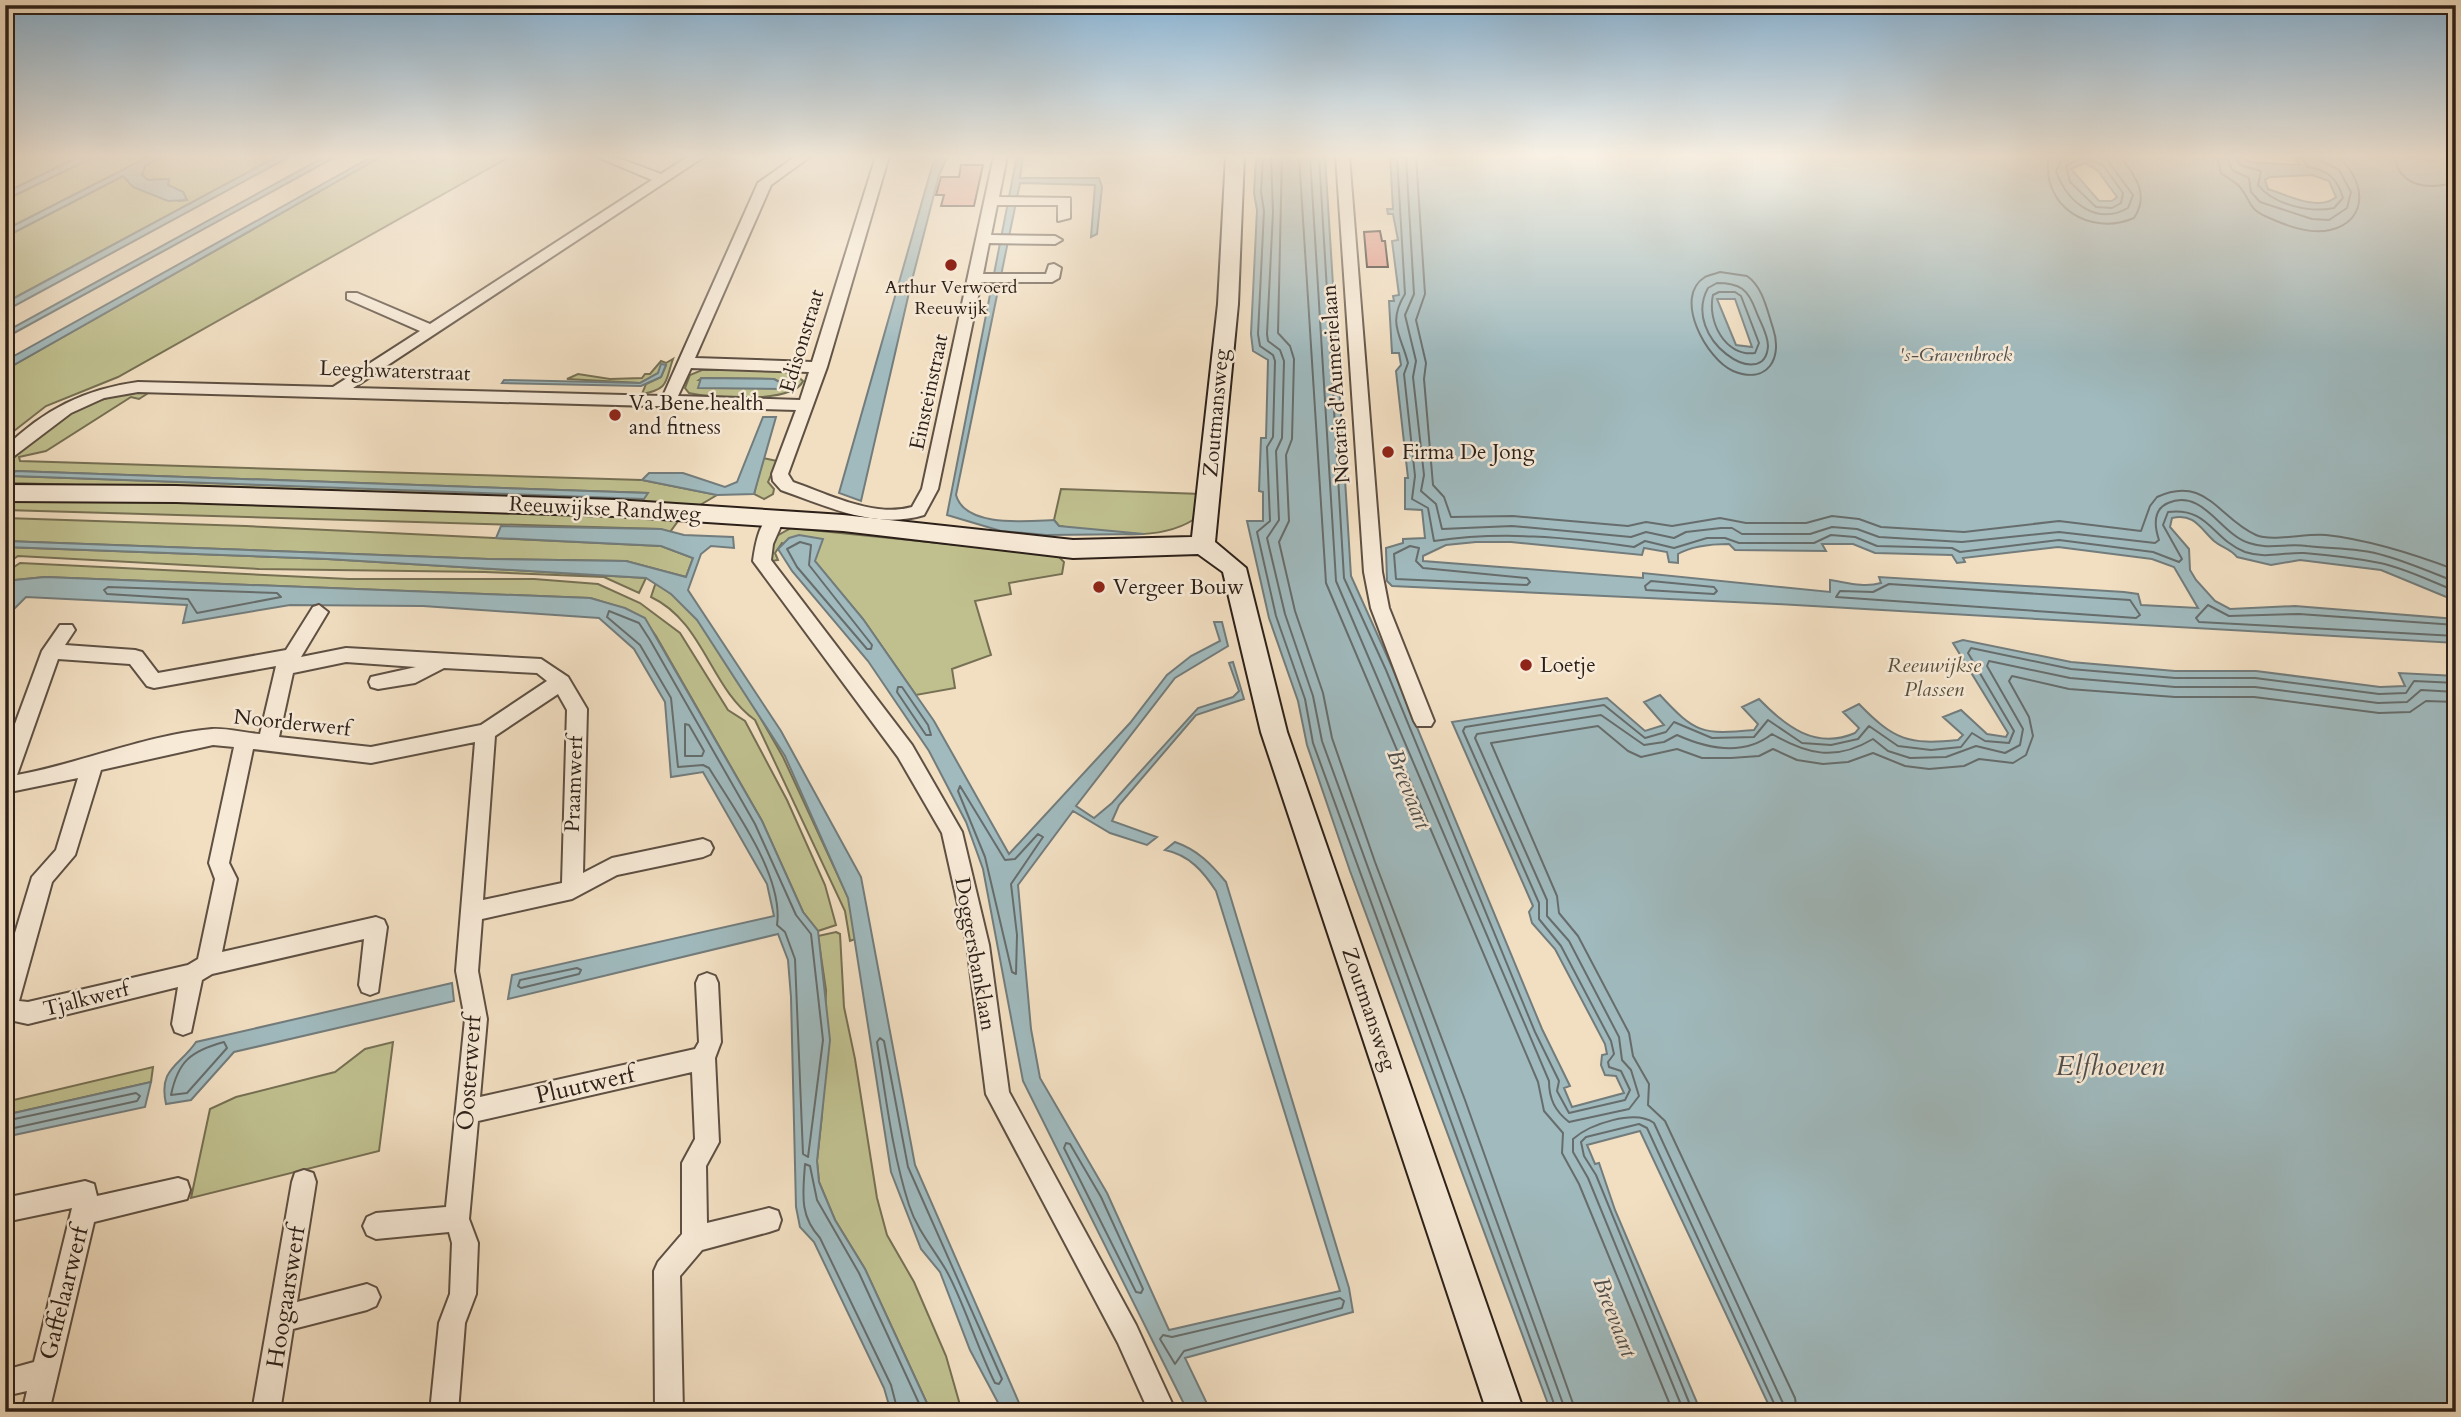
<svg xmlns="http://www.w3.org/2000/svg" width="2461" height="1417" font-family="Cardo,serif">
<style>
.green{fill:#c0c08f;stroke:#767054;stroke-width:2;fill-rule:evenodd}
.water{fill:#a0babe;stroke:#727c7c;stroke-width:2;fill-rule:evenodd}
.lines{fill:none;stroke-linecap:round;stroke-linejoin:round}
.shore{stroke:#666d6c;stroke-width:2}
.building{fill:#e29685;stroke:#2c2019;stroke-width:2}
.street-casing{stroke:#5e5043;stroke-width:4}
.secondary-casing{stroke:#2c2019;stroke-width:4}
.street{fill:#f7ead7;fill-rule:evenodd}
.secondary{fill:#f7ead7;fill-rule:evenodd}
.poi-dot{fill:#8f2418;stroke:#f7ead7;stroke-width:2.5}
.labels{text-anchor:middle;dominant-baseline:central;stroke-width:5;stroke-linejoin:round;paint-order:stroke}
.far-poi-label{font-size:18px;fill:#2c2019;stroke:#f7ead7}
.far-water-label{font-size:19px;font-style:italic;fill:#4f4e4b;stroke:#f7ead7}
.street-label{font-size:21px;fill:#2c2019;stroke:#f7ead7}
.poi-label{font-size:21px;fill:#2c2019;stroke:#f7ead7;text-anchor:start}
.park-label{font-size:21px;font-style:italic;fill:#58503c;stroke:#f7ead7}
.water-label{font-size:23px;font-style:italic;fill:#4f4e4b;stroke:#f7ead7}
.near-street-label{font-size:24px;fill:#2c2019;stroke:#f7ead7}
.near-water-label{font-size:28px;font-style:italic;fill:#4f4e4b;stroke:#f7ead7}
</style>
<rect width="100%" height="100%" fill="#f2dfc2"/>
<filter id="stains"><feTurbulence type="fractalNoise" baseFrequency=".00286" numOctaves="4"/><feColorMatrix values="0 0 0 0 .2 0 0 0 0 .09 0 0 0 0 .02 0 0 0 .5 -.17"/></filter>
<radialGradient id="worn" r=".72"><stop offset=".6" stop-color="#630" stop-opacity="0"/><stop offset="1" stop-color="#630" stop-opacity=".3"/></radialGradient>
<!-- green -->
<path class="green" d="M5 156H80L5 193Z
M96 156H150L5 230V200Z
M164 156H278L5 303V237L123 176 179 201 187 200 183 192 168 185 169 179 148 180 142 175 145 166Z
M382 156H511L118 377 46 406 5 438V370Z
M673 359C665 381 670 389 642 394L646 384 661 377 666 365 658 373 640 383 567 379 578 374 610 379 642 378 645 374H650L661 361 666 363Z
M702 370H790L803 381C793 404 711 398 689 393L685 388 690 375ZM702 378 774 379 785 385 784 388 699 380Z
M134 391 162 393 150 392 139 399 131 397 46 451 19 457 20 461 642 480 717 495 700 505 649 504 15 483 6 478C4 465 13 459 21 451 52 416 89 401 134 391ZM15 471 647 493 644 498 14 476Z
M763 458 777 461 768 482 774 489 773 494 764 499 754 494Z
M1061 489 1201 494 1193 520C1156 543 1101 533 1059 526L1054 520Z
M166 499 579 513 678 521 670 532 660 529 5 510V500Z
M5 518 246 526 661 546 693 558 686 577 626 561 488 559 5 541Z
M791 528 1057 555 1064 562 1062 574 1009 583 1011 594 975 601 991 655 952 669 955 688 916 695 863 619 814 561 815 557 782 543 775 553 778 560 772 561 769 557 775 537Z
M5 547 327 559 646 578 639 593 604 577 485 572 259 569 18 556 5 565Z
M20 563 349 579H534L598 584 640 603 680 633 728 710 745 721 787 800 825 885 836 925 818 931 803 912 762 821 656 636C638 609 620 607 590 598L45 577 5 581V573Z
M656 582 671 594 690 595 783 757 859 921 858 938 850 941 845 911 755 720C710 688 704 622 651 597Z
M836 932 840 934 844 1007 855 1059 877 1198 887 1235 914 1282 946 1356 962 1412H931L865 1269 835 1220 819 1182 817 1161 822 1115 826 990 818 936Z
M393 1042 379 1151 191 1198 210 1109 236 1097 335 1072 365 1049Z
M153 1067 151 1082 5 1115V1102Z"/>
<!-- water -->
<path class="water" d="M80 156H96L5 200V193Z
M150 156H164L145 166 142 175 148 180 169 179 168 185 183 192 187 200 168 201 133 187 123 176 5 237V230Z
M278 156H291L5 311V303Z
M326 156H337L5 338V332Z
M373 156H382L5 370V361Z
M935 156H948L939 175 911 284 861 501 839 493Z
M1017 156H1023L1020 178H1099L1102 187 1097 234 1091 237 1095 185 1020 183 956 495C965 528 1027 521 1054 520L1059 526 1144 534 1046 535 1001 531 947 515Z
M1256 156H1325L1351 576 1392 667 1542 1029 1570 1086 1564 1088 1572 1107 1624 1093 1616 1076 1605 1075 1601 1065 1602 1055 1607 1054 1605 1044 1555 949 1532 923 1529 912 1533 906 1452 722 1607 698 1645 731 1664 725 1644 702 1660 695C1695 733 1702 735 1754 730L1758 724 1742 707 1759 699C1786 727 1816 750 1855 733L1859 728 1843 712 1859 704C1894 740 1908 745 1958 740L1963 735 1943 717 1961 710 1987 734 2006 737 2008 733 1953 643 1963 640 2071 662 2175 671H2256L2380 687 2405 686 2399 673 2456 676V1412H1772L1640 1131 1587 1145 1595 1164 1599 1163 1615 1210 1701 1412H1551L1350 871 1307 745 1298 701 1269 618 1247 521H1263V492L1259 491 1261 438H1266L1268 360 1253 351 1251 334 1257 210 1254 193Z
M1390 156H2239L2250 162 2300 165 2292 156H2397L2435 161 2456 156V601L2381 570 2300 560 2271 565 2237 557C2230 548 2222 548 2214 541 2200 528 2194 513 2172 518L2170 527 2189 549 2190 570 2196 580 2215 601 2230 609 2295 606 2456 619V643L1777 604 1392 586 1387 581 1386 548 1403 543V539L1425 538 1422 510 1405 509V478H1408L1396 371 1401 365 1399 353H1392L1389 301H1394L1393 296 1399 295 1392 241 1398 240 1393 214H1388L1387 209H1393ZM2085 163 2098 171 2117 197 2112 201H2099L2071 169ZM2312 175 2329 181 2336 197C2319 212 2287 195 2268 189L2265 180 2270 177ZM1717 299H1735L1752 347 1736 345ZM1476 542H1511L1642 555 1644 548 1667 552 1669 562 1678 563V554C1692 546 1713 544 1729 544L1735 550 1826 551 1822 544H1853L1875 553 1952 555 1957 563 1965 562 1963 558 2058 547 2152 559 2174 567 2198 608 2141 605 2138 594 2124 592 1879 577 1881 583C1863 588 1845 582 1830 580V592L1643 573V578L1423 561V556L1446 545Z
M661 364 666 365 661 377 641 386 502 383 504 380 640 383 658 373Z
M701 378 774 379 785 385 784 389 698 388Z
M763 417H776L754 494 717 495 642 480 649 473H683L725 487 737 482Z
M15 471 648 493 644 499 13 476Z
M501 526 661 529 684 535 733 537 734 548 711 546 701 554 688 590 781 731 861 877 915 1165 1023 1412H1003L970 1350 940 1272 921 1249 891 1172 848 898 785 756 697 620 671 594 646 578 327 559 5 547V541L488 559 626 561 686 577 693 558 661 546 496 538Z
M799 535 823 539 815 561 863 619 934 721 1009 854 1130 723 1167 675 1191 656 1220 641 1214 622H1222L1228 646 1175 678 1076 806 1094 818 1112 803 1198 708 1233 697 1239 691 1229 663 1233 662 1244 699 1196 715 1119 805 1112 821 1157 837 1147 845 1110 833 1073 811 1018 885 1031 1029 1040 1078 1107 1193 1169 1330 1340 1291 1216 891C1203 871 1189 855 1165 850L1175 842C1198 850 1211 864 1226 882L1349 1288 1353 1312 1185 1358 1211 1412H1188L1023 1081 983 869 966 822 929 751 868 661 792 571 778 549 789 538Z
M45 577 590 598 625 608 645 618 762 821 803 912 818 931 830 1040 817 1161 819 1182 835 1220 865 1269 931 1412H891L884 1388 814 1242 800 1227 796 1207 791 997 788 960 778 934 508 999 512 975 774 916 767 884 703 772 671 777 665 702 634 649 599 618 423 606 290 605 183 623 187 605 26 597 5 618V581Z
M452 983 454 1001 234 1052 191 1100 166 1104C158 1068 180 1066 196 1042Z
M151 1082 145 1107 5 1137V1115Z"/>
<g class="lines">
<!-- shore -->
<path class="shore" d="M1263 156 1261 192 1264 211 1258 334 1260 346 1273 355 1275 361 1273 437 1267 447 1270 521 1257 532 1276 616 1305 699 1313 743 1557 1412
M1271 156 1273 212 1267 334 1268 341 1280 350 1284 361 1282 438 1276 451 1279 520 1267 538 1285 614 1313 696 1322 741 1566 1412
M1282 156 1278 333 1290 346 1294 359 1292 439 1286 455 1289 521 1279 542 1295 611 1323 693 1332 738 1375 862 1465 1100 1576 1412
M1299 156 1326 583 1538 1082 1544 1111 1563 1133 1562 1153 1579 1184 1673 1412
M1310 156 1336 581 1549 1081C1549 1099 1555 1111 1569 1122L1629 1109 1639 1096 1631 1070 1622 1060 1619 1037 1569 941 1547 916V900L1475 738 1477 734 1601 715 1644 745 1664 742 1677 735C1708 749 1744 756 1772 734 1808 755 1836 761 1873 739L1888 751 1910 758 1946 757 1976 746 2005 753 2020 745 2023 729 1987 666 1989 661 2070 678 2175 687H2255L2378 703 2407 702 2421 690 2456 692
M1319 156 1344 578 1386 670 1535 1032 1559 1081 1557 1091 1569 1113 1625 1100 1630 1090 1621 1071 1609 1067 1608 1062 1614 1054 1611 1041 1561 946 1539 919V903L1463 731 1465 727 1604 705 1645 738 1666 732 1674 722 1712 738 1754 737 1768 720 1802 743 1831 745 1858 739 1869 726 1898 746 1931 750 1961 747 1972 733 1985 741 2009 743 2014 731 1968 653 1971 648 2071 669 2175 678H2255L2379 694 2406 693 2414 681 2456 683
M1397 156 1405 294C1387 323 1401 335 1408 363L1404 374 1415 476 1412 499 1428 508 1434 541C1501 531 1567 537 1634 547L1645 541 1674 548 1707 538H1725L1739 543H1814L1831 535 1855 537 1877 546 1952 548 1960 552 2059 540 2153 552 2179 562 2182 559 2163 525 2168 512C2209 507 2212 539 2245 552 2266 559 2284 552 2304 553 2329 555 2355 558 2380 563 2405 568 2432 582 2456 591
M1406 156 1414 294 1405 315 1416 361 1413 377 1424 475 1421 491 1436 504 1442 529 1512 526 1631 537 1646 532 1674 538 1686 532 1721 528H1732L1742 534H1810L1832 527 1857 529 1879 537 1962 542 2059 532 2155 543 2159 540C2155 528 2152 510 2168 503 2203 488 2220 534 2249 543 2269 550 2287 543 2307 546 2332 549 2362 548 2386 556 2410 563 2433 573 2456 582
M1416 156 1425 294 1416 320 1426 363 1424 379 1433 485 1444 497 1451 517 1513 516 1628 526 1646 522 1672 526 1720 518 1746 523H1806L1832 516 1859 519 1881 527 1964 532 2059 521 2141 531 2150 506 2157 497C2206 474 2219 519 2256 535 2272 542 2306 533 2326 535 2371 540 2414 554 2456 570
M2049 156C2040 206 2090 237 2134 218 2150 194 2135 176 2120 156
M2063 156 2056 171C2067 202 2096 226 2128 208L2133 195 2104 156
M2217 156 2221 173C2226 177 2234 181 2239 186 2252 200 2246 208 2267 217 2285 225 2310 235 2330 230 2372 220 2364 176 2336 156
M2227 156 2232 170 2249 178 2251 192 2260 202 2312 219 2329 220 2347 208 2351 192 2339 170 2312 156
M2236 156 2240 165 2261 171 2258 185C2274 205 2310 213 2334 208L2343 198C2338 179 2327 169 2307 167L2302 156
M2394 156C2400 188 2429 190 2456 182
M2082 157 2103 165 2123 193 2121 203 2112 208 2096 207 2070 182 2066 166Z
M1720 272 1747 276C1763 287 1767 310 1773 328 1783 358 1768 385 1733 371 1707 360 1672 297 1705 277 1709 275 1715 274 1720 272Z
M1717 283C1740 283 1748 289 1756 311 1760 322 1768 334 1768 346 1765 394 1680 339 1708 288Z
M1719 292H1735L1741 296 1759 343 1755 353C1725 357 1707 321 1713 295Z
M800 542 811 545 809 565 872 645 871 649H867L797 567 787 549Z
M1410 546 1419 548 1416 561 1423 568 1527 578 1530 582 1527 585 1396 579 1394 554Z
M1651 581 1714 587 1717 591 1714 594 1646 590 1645 586Z
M1889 584 2130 600 2140 615 2136 618 1836 597 1840 591 1873 592Z
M108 587 277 593 281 597 197 613 188 599 107 594 104 590Z
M609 611 639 623 650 640 755 824 796 915 811 934 823 1040 808 1157 803 1154 795 959 785 932 777 925C784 876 734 809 709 768L703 765 678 767 671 698 640 645 607 617Z
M2456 625 2299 614 2229 616 2208 605 2196 618 2199 622 2456 636
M898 687H902L928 725 931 735H926L897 692Z
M685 724 689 725 704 751 702 756H685Z
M960 786 1005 860 1015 859 1038 834 1043 837 1011 884 1017 935 1016 974 1012 972 985 857 958 791Z
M577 968 581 970 579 974 521 988 518 986 520 980Z
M880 1038 884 1041 908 1167 1002 1379 999 1384 995 1383C977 1348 964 1302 946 1270 933 1248 917 1230 909 1205 892 1152 886 1097 877 1042Z
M224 1042 227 1048 187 1093 171 1095C178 1061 191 1051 224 1042Z
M5 1121 136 1093 140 1096 137 1101 5 1130
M1066 1143 1070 1144 1101 1197 1143 1289 1141 1293 1136 1292 1064 1148Z
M1340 1298 1344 1301 1342 1308 1184 1351 1175 1364 1160 1339 1163 1335 1172 1337Z
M898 1412 891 1385 820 1238C799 1215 803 1194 805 1164L810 1166 817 1200 859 1273 923 1412
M1684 1412 1588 1178 1573 1152V1139C1590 1124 1635 1109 1654 1123L1787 1412
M1693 1412 1596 1175 1584 1156 1581 1142 1586 1137 1639 1124 1647 1128 1778 1412
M1797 1412 1795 1398 1665 1121 1648 1105 1649 1084 1633 1056 1629 1033 1578 936 1559 913 1557 896 1491 743 1598 726 1628 751 1641 757 1677 749 1702 758H1731L1759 756 1773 749 1797 760 1823 764 1848 762 1873 753 1905 766 1929 769 1964 766 1979 759 2013 763 2026 755 2033 736 2029 717 2009 681 2012 676 2069 689 2175 697H2254L2379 713 2410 712 2426 701 2456 702"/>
</g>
<!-- building -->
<path class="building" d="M961 165H983L974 206H941L944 195H936L941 177H959Z
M1380 231 1382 241H1385L1388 267H1367L1364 232Z"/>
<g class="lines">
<!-- street casing -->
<g class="street-casing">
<path id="street" d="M595 156H613L661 174 689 156H705L353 388 663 396 758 183 796 156H811L771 185 695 358 812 362 876 156H889L827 367 788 474 793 482C828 494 874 518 912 507L922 489 994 156H1007L999 197 1070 198V218L1058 221V205H997L991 235 1055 236 1062 240 1055 244 989 243 983 274H1046L1049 265 1054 264 1061 268 1059 278 1052 282H981L938 489 924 515C875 530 827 506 781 490L773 481 772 474 796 410 138 392 104 398 71 413 5 463V448C43 410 85 389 138 382L333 387 420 331 347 299V293H357L430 324 652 180ZM691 368 809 372 800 400 678 396Z
M1336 156H1349L1382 572 1389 608 1434 721 1431 726H1417L1414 721 1371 608 1364 572Z
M775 513 784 519 773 544 771 560 912 745 962 832 989 945 1009 1092 1136 1325 1176 1412H1149L1118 1343 986 1094 967 945 942 833 898 757 753 561C755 547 759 518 775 513Z
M319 605 328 612 301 657 346 648 541 659 568 677 587 709 583 873 612 858 703 839 710 842 713 848 710 854 703 857 617 875 572 899 482 919 478 971 487 1019 480 1097 695 1049 699 1042 696 983 699 976 707 973 715 976 718 983 721 1042 715 1058 719 1142 706 1166 707 1223 769 1208 778 1211 781 1220 778 1229 769 1232 702 1250 680 1276 683 1412H655L654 1271 658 1262 682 1234V1163L695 1139 692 1072 478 1121 469 1219 478 1243 476 1294 465 1323 458 1412H430L439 1323 450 1294 452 1243 449 1232 376 1239 367 1235 363 1226 367 1217 376 1213 446 1207 465 1019 456 971 475 742 371 763 253 749 229 863 237 879 222 952 376 917 384 920 387 927 378 992 370 995 362 992 359 985 364 939 212 974 202 980 191 1032 183 1035 175 1032 172 1024 178 987 28 1024 5 1019V966L32 877 56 850 78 778 5 793V751L42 651 60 625H72L75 630 65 645 135 650 142 652 158 673 286 650 313 607ZM58 659 130 664 147 686 154 688 276 666 260 734C245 733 227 728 212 729 145 735 82 763 17 775ZM346 662 416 667 371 677 369 682 371 687 378 689 415 683 444 668 537 673 547 681 481 725 371 747 279 737 293 673ZM558 694 567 710 562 883 483 900 495 736ZM213 745 234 747 209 863 215 879 198 959 188 965 28 1002 19 1001 52 882 75 855 101 770Z
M304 1170 313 1173 316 1182 297 1302 367 1284 376 1288 380 1297 376 1306 367 1310 293 1329 280 1412H252L292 1182 295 1173Z
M178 1178 187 1181 190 1190 187 1199 94 1222 49 1412H22L27 1391 5 1396V1370L34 1362 72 1208 5 1222V1198L85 1181 94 1184 97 1196Z"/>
</g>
<!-- secondary casing -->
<g class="secondary-casing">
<path id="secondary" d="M1226 156H1244L1238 304 1215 542 1246 568 1287 732 1524 1412H1487L1261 732 1223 572 1198 554 1073 558 843 531 615 516 176 502 5 501V485L176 486 615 500 843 515 1073 540 1192 537 1218 304Z"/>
</g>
<!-- street -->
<use href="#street" class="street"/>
<!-- secondary -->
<use href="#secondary" class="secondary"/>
</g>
<!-- sky -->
<linearGradient id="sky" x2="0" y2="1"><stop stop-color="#8bb6d7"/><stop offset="0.44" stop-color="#f9f1e4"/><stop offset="1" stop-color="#f9f1e4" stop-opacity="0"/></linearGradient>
<rect width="2461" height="354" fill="url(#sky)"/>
<!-- markers -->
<g class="poi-dot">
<circle cx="951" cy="265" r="7"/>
<circle cx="615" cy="415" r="7"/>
<circle cx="1388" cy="452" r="7"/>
<circle cx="1099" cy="587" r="7"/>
<circle cx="1526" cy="665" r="7"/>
</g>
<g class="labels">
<!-- far-poi labels -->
<g class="far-poi-label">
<text x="951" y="287">Arthur Verwoerd<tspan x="951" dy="21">Reeuwijk</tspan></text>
</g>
<!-- far-water labels -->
<g class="far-water-label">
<text x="1956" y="355">'s-Gravenbroek</text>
</g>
<!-- street labels -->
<g class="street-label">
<text transform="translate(802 341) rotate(-73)">Edisonstraat</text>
<text transform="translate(395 371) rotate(2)">Leeghwaterstraat</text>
<text transform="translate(1336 384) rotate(-94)">Notaris d'Aumerielaan</text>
<text transform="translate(929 392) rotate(-78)">Einsteinstraat</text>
<text transform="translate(1216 413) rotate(-85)">Zoutmansweg</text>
<text transform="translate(605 509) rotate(3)">Reeuwijkse Randweg</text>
<text transform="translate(292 723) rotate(6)">Noorderwerf</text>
<text transform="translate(574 784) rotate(-88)">Praamwerf</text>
<text transform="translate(975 954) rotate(80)">Doggersbanklaan</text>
<text transform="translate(86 999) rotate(-14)">Tjalkwerf</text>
<text transform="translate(1369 1009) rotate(71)">Zoutmansweg</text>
</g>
<!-- poi labels -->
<g class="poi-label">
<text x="629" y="403">Va Bene health<tspan x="629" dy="24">and fitness</tspan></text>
<text x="1402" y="452">Firma De Jong</text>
<text x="1113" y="587">Vergeer Bouw</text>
<text x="1540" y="665">Loetje</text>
</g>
<!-- park labels -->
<g class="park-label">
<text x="1934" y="665">Reeuwijkse<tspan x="1934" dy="24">Plassen</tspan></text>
</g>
<!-- water labels -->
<g class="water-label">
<text transform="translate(1409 789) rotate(69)">Breevaart</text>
<text transform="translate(1615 1317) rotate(69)">Breevaart</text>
</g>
<!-- near-street labels -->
<g class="near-street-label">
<text transform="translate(469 1073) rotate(-86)">Oosterwerf</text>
<text transform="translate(585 1085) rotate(-13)">Pluutwerf</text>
<text transform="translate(64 1293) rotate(-76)">Gaffelaarwerf</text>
<text transform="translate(286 1297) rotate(-81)">Hoogaarswerf</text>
</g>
<!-- near-water labels -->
<g class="near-water-label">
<text x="2110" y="1066">Elfhoeven</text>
</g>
</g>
<!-- margin -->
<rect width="2461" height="1417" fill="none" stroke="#f2dfc2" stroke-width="28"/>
<rect x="7" y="7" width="2447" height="1403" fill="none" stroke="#2c2019" stroke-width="3.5"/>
<rect x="14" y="14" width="2433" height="1389" fill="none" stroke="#2c2019" stroke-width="2"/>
<rect width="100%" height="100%" filter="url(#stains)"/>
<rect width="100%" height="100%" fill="url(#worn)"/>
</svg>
